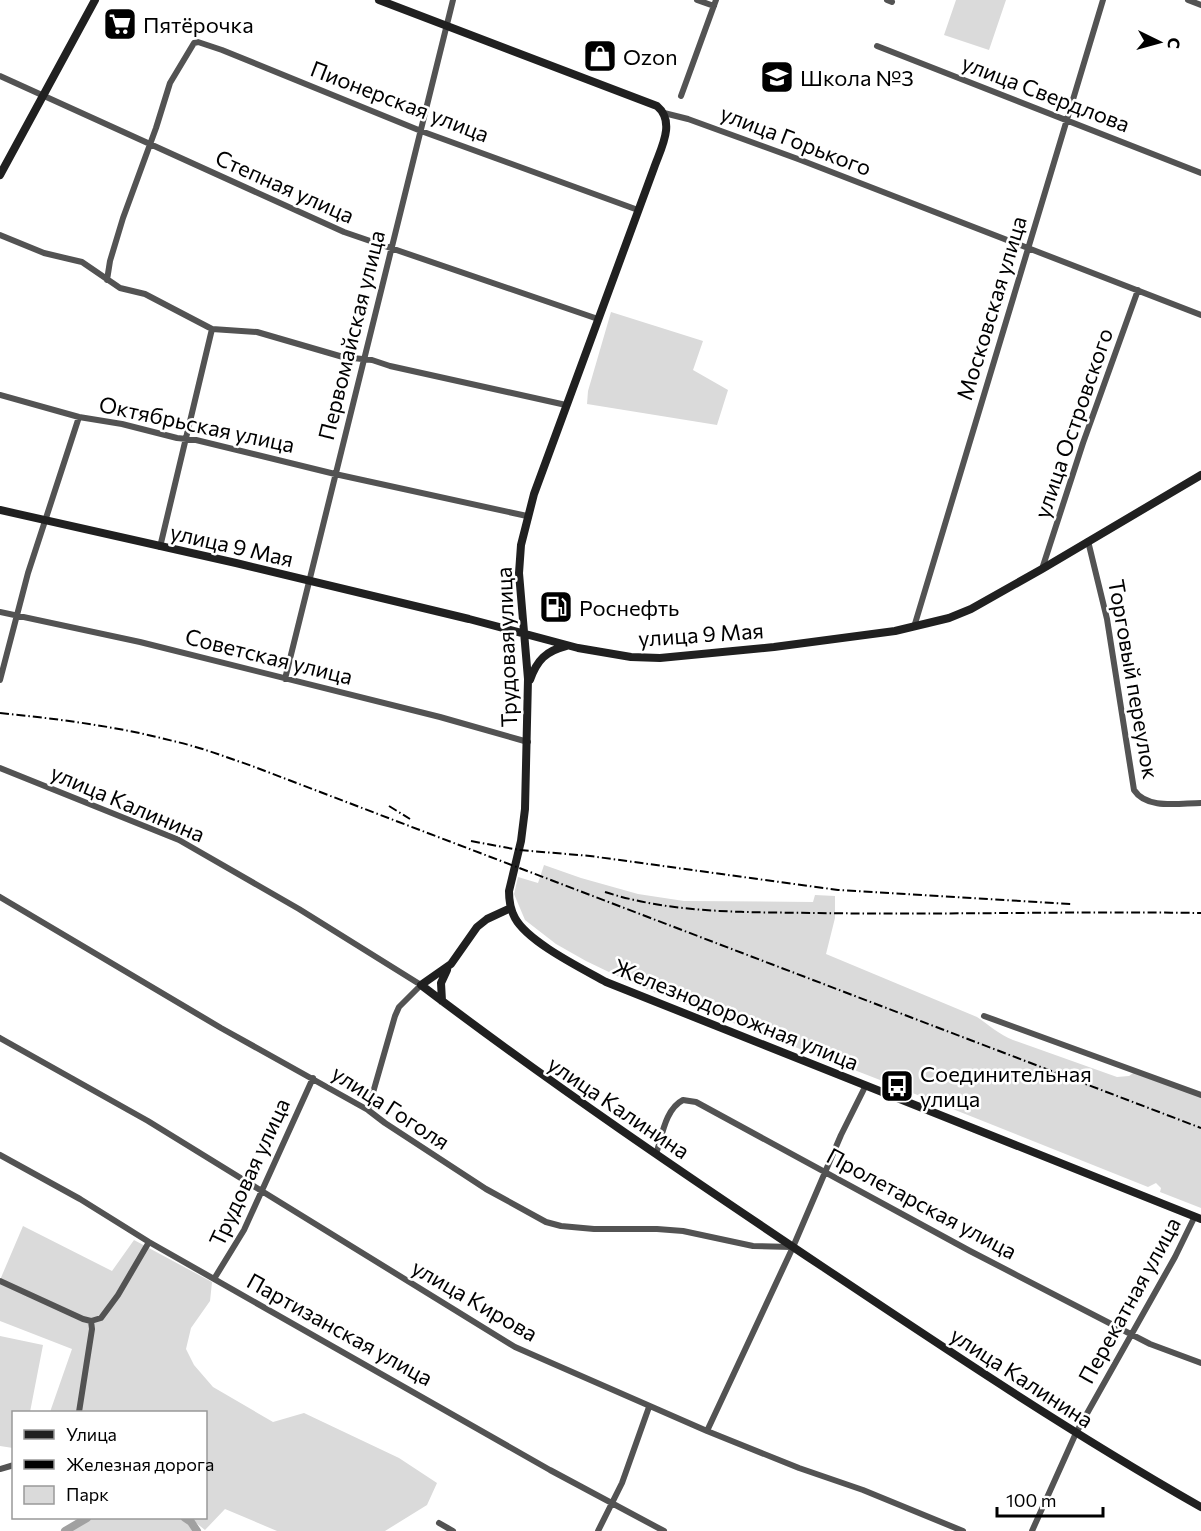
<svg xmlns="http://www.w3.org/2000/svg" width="1201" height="1531" font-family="Commissioner,sans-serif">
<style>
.green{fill:#dadada}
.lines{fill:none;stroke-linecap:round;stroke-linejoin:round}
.canal{stroke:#a1a1a1;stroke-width:8}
.street{stroke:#535353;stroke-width:6}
.secondary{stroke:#202020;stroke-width:8}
.rail{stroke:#000;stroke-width:2;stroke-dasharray:9 3 1.5 3;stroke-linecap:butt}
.labels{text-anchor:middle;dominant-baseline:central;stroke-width:5;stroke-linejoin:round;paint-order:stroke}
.poi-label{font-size:22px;fill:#000;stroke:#fff;text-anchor:start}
.street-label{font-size:22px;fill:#000;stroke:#fff}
</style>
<rect width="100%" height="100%" fill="#fff"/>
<!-- green -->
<path class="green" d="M956 0H1006L989 50 944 35Z
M611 312 703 341 693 370 728 390 717 425 587 404 588 391Z
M544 865 581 878 638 894 684 901 813 902 815 895 835 896V918L826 954 977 1017C990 1026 999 1034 1013 1040L1117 1077 1129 1076 1136 1071 1201 1095V1208L1160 1192 1161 1188 1156 1183 1148 1187 910 1092 904 1080 893 1085 638 986 586 961 556 944 525 920 514 894 518 877 538 883Z
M23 1226 112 1271 134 1240 212 1282 210 1301 191 1328 186 1349 194 1365 213 1387 273 1422 304 1413 399 1458 437 1483 427 1505 385 1531H277L225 1509 205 1530 190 1518H206V1412H50L72 1349 0 1321V1280Z
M0 1336 43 1345 30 1412H14L13 1448 0 1446Z
M87 1518H185L191 1522 197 1531H65Z"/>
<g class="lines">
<!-- canal -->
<path class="canal" d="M185 1518 191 1522 197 1531
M65 1531 87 1518"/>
<!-- street -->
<path class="street" d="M697 0 714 6
M887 0 892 2
M1188 0 1201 5
M877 46 1201 173
M0 76 344 232 598 319
M681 96 716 0
M664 113 688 119 798 159 1201 315
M0 235 44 253 82 262 120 288 145 294 212 329 257 332 343 357 372 360 390 366 566 405
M107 280 110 261 123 218 156 128 170 83 194 43 198 42 222 50 421 131 638 210
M0 395 79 417 122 424 177 438 196 440 335 474 527 516
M1088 541 1107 619 1134 790C1147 810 1180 803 1201 803
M160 547 212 329
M1042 569 1083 443 1138 290
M0 612 140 642 440 717 528 742
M914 627 1103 0
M285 679 453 0
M0 680 28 573 79 417
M0 768 179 840 299 909 421 985 399 1007 395 1016 368 1110
M0 897 221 1028 368 1110 385 1123 486 1189 546 1222 561 1226 594 1229H657L683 1231 753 1246 792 1247
M984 1016 1201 1095
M0 1038 148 1121 515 1347 707 1431 799 1468 863 1490 963 1531
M656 1154C662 1137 665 1109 683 1100L696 1102 970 1251 1150 1344 1201 1363
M0 1155 80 1199 149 1242 550 1470 664 1531
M214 1279 244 1230 313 1078
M0 1281 83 1319 91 1321 101 1318 118 1295 149 1242
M79 1412 92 1329 91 1321
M707 1431 793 1247 841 1135 866 1085
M0 1469 14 1465
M439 1523 453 1531
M598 1531 622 1483 649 1407
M1032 1531 1076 1433 1175 1257 1195 1216"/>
<!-- secondary -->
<path class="secondary" d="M379 0 657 106C676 122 661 148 654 168L534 494 521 545 519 573 528 679 525 809 521 841 509 891C509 900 510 909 515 918 528 942 581 968 606 982L1201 1219
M0 175 95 0
M0 510 236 563 469 619 578 648 631 657 660 658 774 647 895 631 949 618 971 609 1042 569 1201 475
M530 680C537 660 546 651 566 646
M511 908 487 919 477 927 451 964 421 985C551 1084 687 1176 823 1267 947 1350 1071 1433 1201 1507
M442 1001 441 983 447 970"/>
<!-- rail -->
<path class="rail" d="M0 713C58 719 116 726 173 741 200 747 226 757 252 766L1201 1128
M389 806 410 819
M471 841 519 850 590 856 838 890 1071 904
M605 892C673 914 747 912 818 913 945 915 1073 911 1201 913"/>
</g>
<!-- icons -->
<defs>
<g id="supermarket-square" transform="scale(1.725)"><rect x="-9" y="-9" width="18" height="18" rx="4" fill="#000" stroke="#fff"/><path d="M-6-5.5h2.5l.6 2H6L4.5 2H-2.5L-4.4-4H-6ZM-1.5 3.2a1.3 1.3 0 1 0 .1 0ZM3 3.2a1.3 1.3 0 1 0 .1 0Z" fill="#fff"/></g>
<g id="shop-square" transform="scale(1.725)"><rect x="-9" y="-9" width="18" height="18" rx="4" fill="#000" stroke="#fff"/><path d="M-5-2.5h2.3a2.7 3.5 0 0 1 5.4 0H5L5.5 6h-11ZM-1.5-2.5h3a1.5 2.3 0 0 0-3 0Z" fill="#fff"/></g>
<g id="school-square" transform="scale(1.725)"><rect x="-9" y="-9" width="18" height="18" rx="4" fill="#000" stroke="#fff"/><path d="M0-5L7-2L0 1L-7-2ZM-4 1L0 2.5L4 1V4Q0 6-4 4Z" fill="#fff"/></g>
<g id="fuel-square" transform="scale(1.725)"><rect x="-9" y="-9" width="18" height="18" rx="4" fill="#000" stroke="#fff"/><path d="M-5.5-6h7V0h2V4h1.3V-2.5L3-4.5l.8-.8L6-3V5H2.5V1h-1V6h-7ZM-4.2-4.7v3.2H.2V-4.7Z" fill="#fff"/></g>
<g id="bus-square" transform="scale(1.725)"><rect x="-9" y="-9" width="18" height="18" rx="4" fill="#000" stroke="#fff"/><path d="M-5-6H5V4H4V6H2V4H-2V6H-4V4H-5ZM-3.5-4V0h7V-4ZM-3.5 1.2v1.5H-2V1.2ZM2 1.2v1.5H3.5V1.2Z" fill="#fff"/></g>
</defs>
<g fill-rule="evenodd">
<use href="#supermarket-square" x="120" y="24"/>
<use href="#shop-square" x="600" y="56"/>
<use href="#school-square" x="777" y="77"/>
<use href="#fuel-square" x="556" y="607"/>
<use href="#bus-square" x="897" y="1086"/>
</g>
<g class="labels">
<!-- poi labels -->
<g class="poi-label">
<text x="143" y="24">Пятёрочка</text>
<text x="623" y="56">Ozon</text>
<text x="800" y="77">Школа №3</text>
<text x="579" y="607">Роснефть</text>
<text x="920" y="1073">Соединительная<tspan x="920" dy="25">улица</tspan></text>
</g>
<!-- street labels -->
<g class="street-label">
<text transform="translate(1046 93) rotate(21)">улица Свердлова</text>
<text transform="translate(400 101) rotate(21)">Пионерская улица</text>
<text transform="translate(796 140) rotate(21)">улица Горького</text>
<text transform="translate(285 186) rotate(24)">Степная улица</text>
<text transform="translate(991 308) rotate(-73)">Московская улица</text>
<text transform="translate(351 335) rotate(-76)">Первомайская улица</text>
<text transform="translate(1073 423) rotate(-71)">улица Островского</text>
<text transform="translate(197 424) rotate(12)">Октябрьская улица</text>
<text transform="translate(232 545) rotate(13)">улица 9 Мая</text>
<text transform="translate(701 634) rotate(-4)">улица 9 Мая</text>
<text transform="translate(506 647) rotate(-92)">Трудовая улица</text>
<text transform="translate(269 656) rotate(14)">Советская улица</text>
<text transform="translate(1134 679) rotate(80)">Торговый переулок</text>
<text transform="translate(128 803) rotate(23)">улица Калинина</text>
<text transform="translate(736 1014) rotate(22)">Железнодорожная улица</text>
<text transform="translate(391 1107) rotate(33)">улица Гоголя</text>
<text transform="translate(619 1107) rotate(34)">улица Калинина</text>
<text transform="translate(249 1172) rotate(-65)">Трудовая улица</text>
<text transform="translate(922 1203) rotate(28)">Пролетарская улица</text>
<text transform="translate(475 1300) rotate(30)">улица Кирова</text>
<text transform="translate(1129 1300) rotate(-61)">Перекатная улица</text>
<text transform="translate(340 1329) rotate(29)">Партизанская улица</text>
<text transform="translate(1022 1377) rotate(33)">улица Калинина</text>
</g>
</g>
<!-- legend -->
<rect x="12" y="1411" width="195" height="108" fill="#ffffff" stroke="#999999" stroke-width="1.5"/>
<rect x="24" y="1430" width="30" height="9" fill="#202020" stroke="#999999" stroke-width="1.5"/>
<text x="66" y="1441" font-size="18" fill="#000000">Улица</text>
<rect x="24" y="1460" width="30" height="9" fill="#000000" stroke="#999999" stroke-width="1.5"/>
<text x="66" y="1471" font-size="18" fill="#000000">Железная дорога</text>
<rect x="24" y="1486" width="30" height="18" fill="#dadada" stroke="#999999" stroke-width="1.5"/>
<text x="66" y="1501" font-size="18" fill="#000000">Парк</text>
<!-- north arrow -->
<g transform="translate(1159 42) rotate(95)" stroke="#ffffff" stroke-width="4.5" paint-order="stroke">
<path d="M0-4.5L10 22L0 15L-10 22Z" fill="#000000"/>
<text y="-9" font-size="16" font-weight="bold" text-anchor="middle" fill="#000000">С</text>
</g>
<!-- scale -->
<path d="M997 1507v9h106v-9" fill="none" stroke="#000000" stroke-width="3"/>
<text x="1006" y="1507" font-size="18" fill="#000000" stroke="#ffffff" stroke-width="4.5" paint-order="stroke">100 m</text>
</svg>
